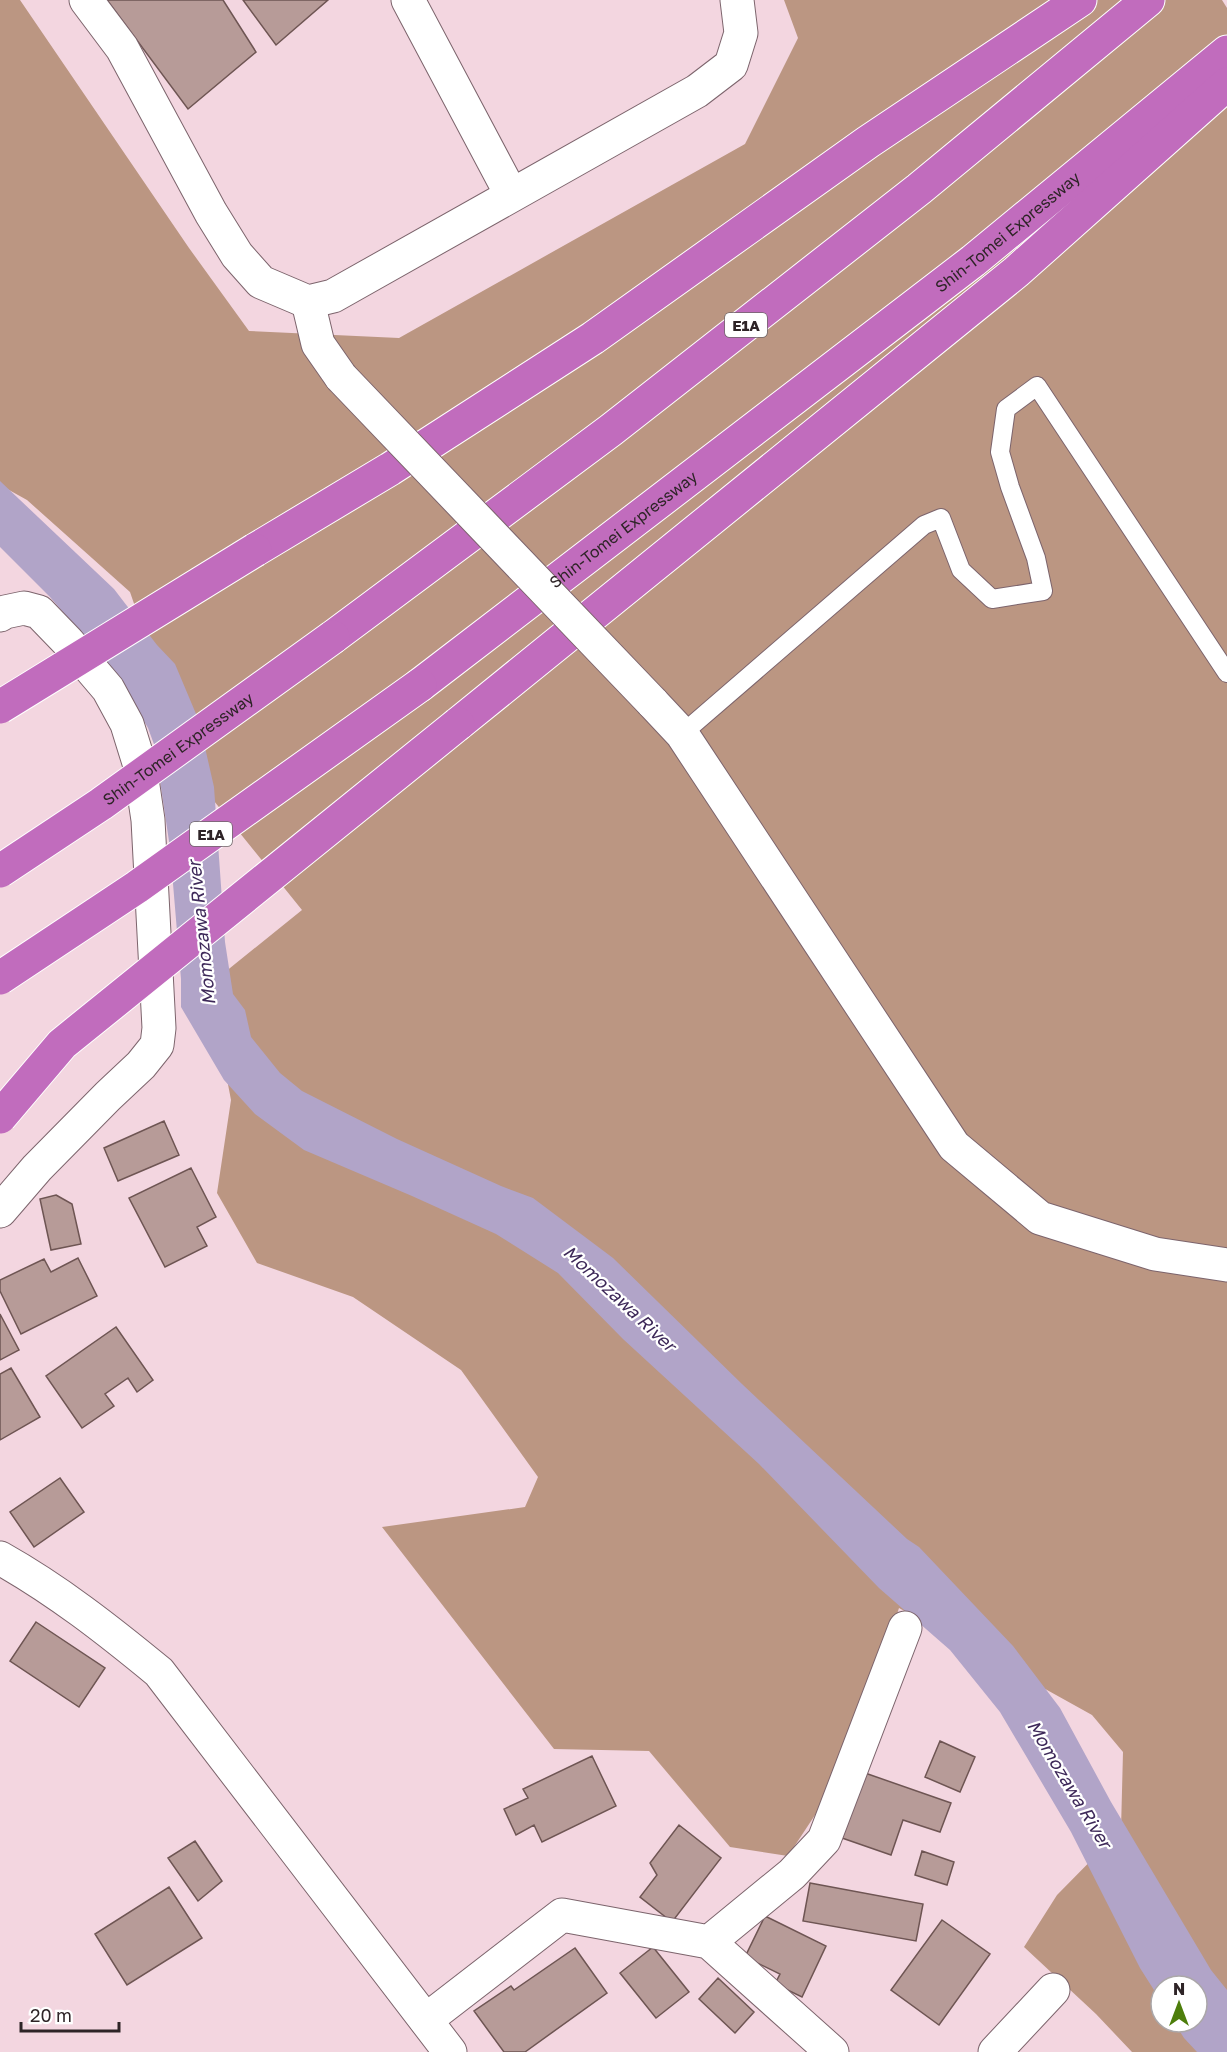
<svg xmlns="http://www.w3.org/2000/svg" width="1227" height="2052" font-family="'Golos Text',sans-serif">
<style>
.forest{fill:#bb9682;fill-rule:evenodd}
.water{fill:#b1a4c8}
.building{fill:#b79b98;stroke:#6e5553;stroke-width:1.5}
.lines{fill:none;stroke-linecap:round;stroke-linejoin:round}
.service-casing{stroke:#7c646c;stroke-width:20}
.minor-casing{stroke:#7c646c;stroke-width:35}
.tertiary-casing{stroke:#7c646c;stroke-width:35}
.motorway-casing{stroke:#fff;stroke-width:35}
.service{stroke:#fff;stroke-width:18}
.minor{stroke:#fff;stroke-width:33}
.tertiary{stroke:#fff;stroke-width:33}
.motorway{stroke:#c16cbd;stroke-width:33}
.minor-bridge-casing{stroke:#7c646c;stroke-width:35;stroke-linecap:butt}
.motorway-bridge-casing{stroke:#fff;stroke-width:35;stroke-linecap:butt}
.minor-bridge{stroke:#fff;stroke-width:33}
.motorway-bridge{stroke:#c16cbd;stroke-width:33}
.labels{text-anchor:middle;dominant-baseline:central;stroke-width:4.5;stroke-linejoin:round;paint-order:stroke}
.shield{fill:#fff;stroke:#6d6668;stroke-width:1.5}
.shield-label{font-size:15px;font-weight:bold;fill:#2e2427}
.street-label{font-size:16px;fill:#2e2427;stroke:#fff}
.water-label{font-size:18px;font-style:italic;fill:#3e2959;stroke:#fff}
</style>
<rect width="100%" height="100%" fill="#f3d6e0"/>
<!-- forest -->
<path class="forest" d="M0 0H20L189 248 249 331 399 338 745 144 798 38 784 0H1222L1227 8V2052H1132L1096 2014 1024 1947 1057 1895 1121 1830 1123 1752 1092 1715 899 1608 846 1768 788 1856 730 1847 649 1751 554 1749 382 1527 525 1507 538 1477 461 1370 353 1297 257 1263 217 1193 231 1100 209 985 302 910 193 775 130 592 27 500 0 485ZM1161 1986H1197V2022H1161Z"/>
<!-- water -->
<path class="water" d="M0 481 114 589 157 645 175 664 199 721 214 787 225 942 233 994 245 1010 251 1037 280 1073 302 1091 397 1139 501 1186 533 1198 613 1258 742 1384 907 1539 919 1547 1013 1646 1060 1708 1111 1802 1211 1970 1227 1990V2052H1197L1184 2038 1174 2022H1197V1986H1161V2001L1140 1968 1071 1832 1000 1712 950 1650 879 1588 759 1464 623 1339 558 1273 496 1234 412 1196 304 1150 255 1114 224 1080 181 1007V979L170 848 155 747 148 728 117 675 50 597 0 547Z"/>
<!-- building -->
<path class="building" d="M107 0H223L256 52 188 109Z
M243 0H328L276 45Z
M164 1121 179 1155 118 1181 104 1148Z
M191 1168 216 1217 197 1227 207 1246 165 1267 129 1198Z
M56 1195 72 1204 81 1244 51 1250 40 1199Z
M78 1258 97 1296 21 1334 0 1291V1280L44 1259 51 1272Z
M0 1314 19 1350 0 1360Z
M116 1327 153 1380 137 1392 128 1378 105 1394 114 1406 82 1428 46 1376Z
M11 1368 40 1417 0 1440V1374Z
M60 1478 84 1512 34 1547 10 1512Z
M36 1622 105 1668 79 1707 10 1661Z
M940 1741 975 1757 960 1792 925 1777Z
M592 1756 616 1806 542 1842 534 1825 516 1835 504 1809 528 1798 523 1789Z
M865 1773 951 1803 940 1832 903 1820 891 1855 842 1838Z
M679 1825 721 1858 672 1922 640 1897 657 1875 650 1863Z
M195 1841 222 1881 198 1901 168 1858Z
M922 1851 954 1862 947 1885 915 1875Z
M810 1883 923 1904 916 1941 803 1921Z
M169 1887 202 1938 127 1985 95 1934Z
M765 1916 826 1946 802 1997 775 1984 780 1974 745 1957Z
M942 1920 990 1954 939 2025 891 1990Z
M653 1947 689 1992 656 2018 620 1973Z
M575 1948 607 1993 525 2052H504L474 2011 511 1986 514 1990Z
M718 1978 754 2012 735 2033 699 1999Z"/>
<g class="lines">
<!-- service casing -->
<g class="service-casing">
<path id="service" d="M682 734 924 525 941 518 961 570 992 599 1043 591 1036 558 1010 487 1000 452 1006 409 1037 386 1227 673"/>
</g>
<!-- minor casing -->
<g class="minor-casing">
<path id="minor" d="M408 0 511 194
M308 302 318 344 341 377
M0 615 5 612 24 608 39 612 68 642 108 689 127 724 140 766 148 820 159 1028 157 1045 141 1065 108 1096 37 1168 0 1211
M652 702 682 734 954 1146 1040 1218 1155 1254 1227 1265
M709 1942 792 1874 824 1840 905 1628
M426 2020 562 1915 709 1942 832 2052
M995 2052 1053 1990"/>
</g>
<!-- tertiary casing -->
<g class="tertiary-casing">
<path id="tertiary" d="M86 0 122 48 211 213 237 255 261 282 308 302 333 296 697 91 731 65 741 33 737 0
M0 1558C57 1590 108 1630 159 1672L450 2052"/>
</g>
<!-- motorway casing -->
<g class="motorway-casing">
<g id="motorway">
<path d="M255 550 390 469 593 338 868 142 1080 0"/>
<path d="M333 637 611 430 919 189 1148 0"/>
<path id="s1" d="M420 685 973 261 1227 52"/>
<path d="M458 724 1016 272 1227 84"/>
</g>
</g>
<!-- service -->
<use href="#service" class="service"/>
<!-- minor -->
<use href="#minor" class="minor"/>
<!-- tertiary -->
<use href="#tertiary" class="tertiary"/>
<!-- motorway -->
<use href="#motorway" class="motorway"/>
<!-- minor-bridge casing -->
<g class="minor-bridge-casing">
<path id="minor-bridge" d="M341 377 652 702"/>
</g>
<!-- motorway-bridge casing -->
<g class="motorway-bridge-casing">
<g id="motorway-bridge">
<path d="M0 707 255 550"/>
<path id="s2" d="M0 871 101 804 333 637"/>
<path d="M0 978 137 887 420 685"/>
<path d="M0 1117 62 1044 458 724"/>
</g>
</g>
<!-- minor-bridge -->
<use href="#minor-bridge" class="minor-bridge"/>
<!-- motorway-bridge -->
<use href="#motorway-bridge" class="motorway-bridge"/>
</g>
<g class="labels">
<!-- shield labels -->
<g class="shield">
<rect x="725" y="313" width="42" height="24" rx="4.5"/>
<rect x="190" y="822" width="42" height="24" rx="4.5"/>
</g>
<g class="shield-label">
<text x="746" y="325">E1A</text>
<text x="211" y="834">E1A</text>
</g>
<!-- street labels -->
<g class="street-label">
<text stroke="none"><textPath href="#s1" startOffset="742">Shin-Tomei Expressway</textPath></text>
<text stroke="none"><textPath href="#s1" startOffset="256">Shin-Tomei Expressway</textPath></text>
<text stroke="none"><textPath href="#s2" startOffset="216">Shin-Tomei Expressway</textPath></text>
</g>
<!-- water labels -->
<g class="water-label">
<text transform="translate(201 933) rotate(-96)">Momozawa River</text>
<text transform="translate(620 1298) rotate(43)">Momozawa River</text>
<text transform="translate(1070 1784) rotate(59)">Momozawa River</text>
</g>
</g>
<!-- north arrow -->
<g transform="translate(1179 2004)"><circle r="28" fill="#ffffff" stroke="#aba7a9" stroke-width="1.5"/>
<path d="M0-4.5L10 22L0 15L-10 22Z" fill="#4d7e0b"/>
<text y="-9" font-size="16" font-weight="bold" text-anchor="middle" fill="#2e2427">N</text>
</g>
<!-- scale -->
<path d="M21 2022v9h98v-9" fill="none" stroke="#2e2427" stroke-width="3"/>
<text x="30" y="2022" font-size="18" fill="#2e2427" stroke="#ffffff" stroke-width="4.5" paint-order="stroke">20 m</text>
</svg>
